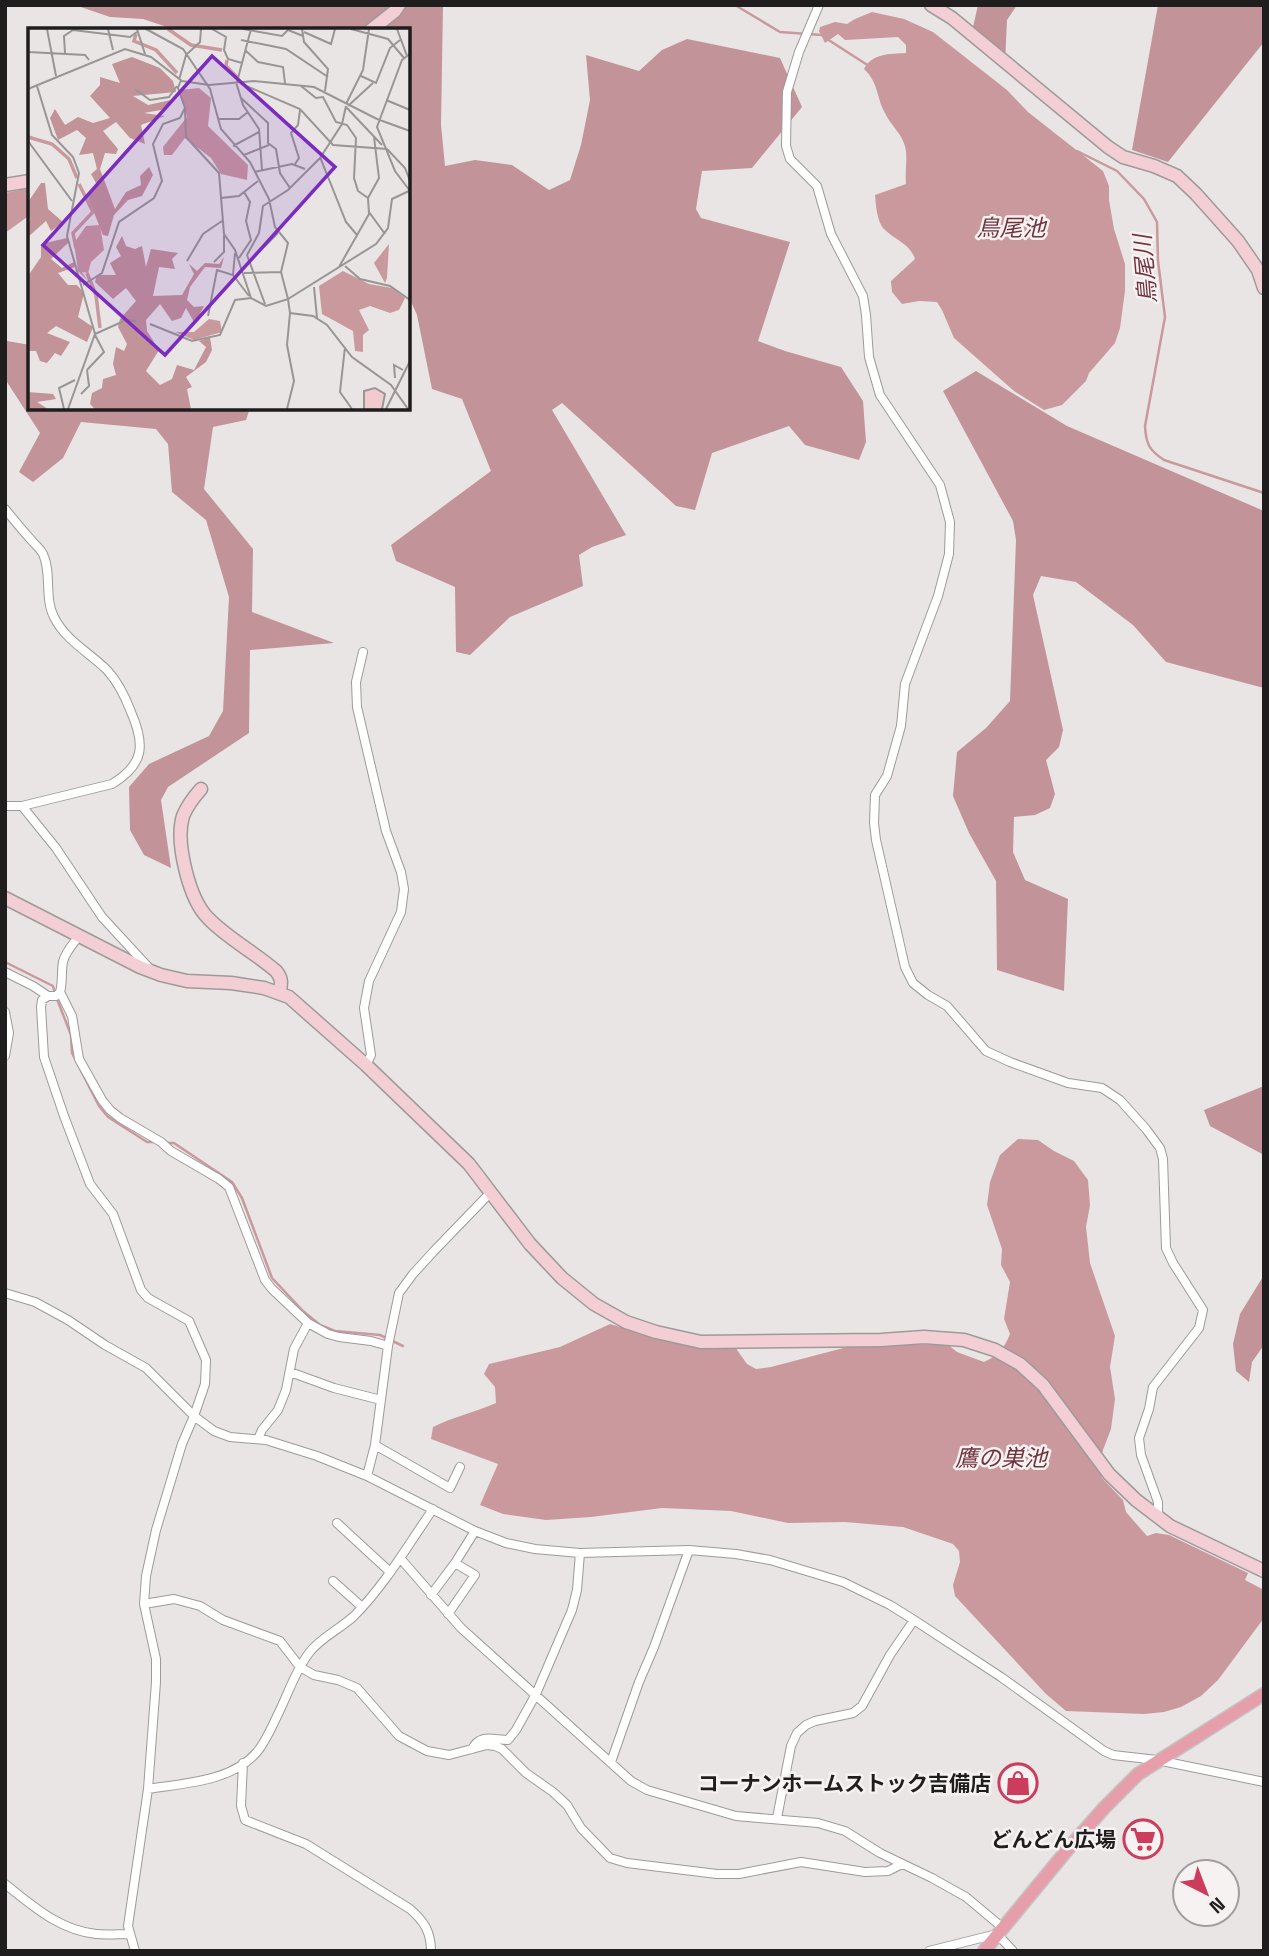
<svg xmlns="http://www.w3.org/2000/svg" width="1269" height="1956" font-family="'Space Grotesk','Noto Sans JP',sans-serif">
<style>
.forest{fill:#c29398}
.water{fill:#c9999e}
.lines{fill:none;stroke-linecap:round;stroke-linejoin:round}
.stream{stroke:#c9999e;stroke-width:2.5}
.street-casing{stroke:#9e9a9a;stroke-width:10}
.secondary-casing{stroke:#9e9a9a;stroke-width:15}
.primary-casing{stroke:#c5c4c4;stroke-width:15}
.street{stroke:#fff;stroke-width:8}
.secondary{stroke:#f3cfd5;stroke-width:12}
.primary{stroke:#e69eab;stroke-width:12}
.labels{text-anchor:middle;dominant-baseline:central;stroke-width:5;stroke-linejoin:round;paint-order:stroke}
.poi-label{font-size:21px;font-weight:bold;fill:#1f1d1e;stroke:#f7f2f2;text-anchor:end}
.water-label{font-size:23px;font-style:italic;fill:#71343e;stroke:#f7f2f2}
.inset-river{fill:none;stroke:#c9999e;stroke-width:3.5}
.inset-road{fill:none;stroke:#989595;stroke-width:2}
.view{fill:#7b2cbf;fill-opacity:0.15;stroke:#7b2cbf;stroke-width:3.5}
.inset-edge{fill:none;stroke:#1f1d1e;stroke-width:3.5}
</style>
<rect width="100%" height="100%" fill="#e9e5e5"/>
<!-- forest -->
<path class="forest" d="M75 5H443L441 125 445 166 475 160 512 165 549 190 570 180 581 145 590 100 586 55 639 71 662 50 687 39 780 58 802 107 752 168 702 171 696 209 701 218 790 242 758 341 785 351 841 367 863 401 866 442 859 460 805 445 789 426 712 453 695 510 676 506 562 403 552 410 626 535 592 547 579 555 583 586 510 617 470 655 456 652 455 587 396 561 391 545 491 471 462 399 432 389 417 315 408 295V30H176L143 19 110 17Z
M978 5H1017L1007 20 1005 64 971 36Z
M1158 5H1264V42L1168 162 1132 150Z
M7 341 30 345V408H250L246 420 213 427 204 489 253 549 252 612 334 643 250 650 249 733 168 787 161 800 171 868 144 855 130 830 129 787 149 764 209 736 223 711 229 597 206 520 172 492 168 444 156 429 81 422 63 458 33 482 19 472 40 433 5 379Z
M976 371 1067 426 1264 511V688L1166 662 1133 625 1076 582 1041 576 1033 595 1063 730 1059 747 1046 760 1055 794 1050 808 1035 815 1014 817 1013 852 1025 880 1068 899 1064 991 997 970 996 881 969 833 953 796 957 752 986 728 1010 701 1016 540 1013 521 943 391Z
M1264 1086V1155L1210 1126 1204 1110Z
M1264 1275V1345L1252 1362 1249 1382 1236 1371 1233 1344 1240 1314Z"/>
<!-- water -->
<path class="water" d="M872 12 904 19 933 32 1007 90 1028 112 1103 171 1109 186V200L1114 229 1125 264V291L1120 328 1115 343 1089 373 1086 381 1062 405 1044 410 1014 391 954 338 942 310 937 302 919 301 902 304 892 292 891 281 915 259C910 243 894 240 883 228 877 220 876 206 875 195L906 184C905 173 907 161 906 151 904 135 891 126 885 113 876 97 879 83 864 69 872 53 890 54 906 53V45L898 37 845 40 838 34 825 43 819 31 820 27 835 22 847 24 855 19Z
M30 188V215L5 233V193Z
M1018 1139 1038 1140 1054 1151 1074 1161 1088 1180 1090 1205 1086 1227 1090 1263 1115 1336 1110 1367 1115 1399 1111 1429 1103 1450 1099 1468 1102 1478 1123 1500 1126 1512 1147 1536 1156 1533 1169 1535 1248 1573 1245 1580 1264 1590V1618L1218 1680 1201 1696 1181 1707 1164 1712 1144 1714 1066 1711 1046 1694 955 1596 953 1585 960 1562 959 1551 953 1544 903 1527 845 1522 788 1523 731 1511 662 1508 591 1517 546 1520 503 1514 480 1505 498 1464 431 1439 433 1427C453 1417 475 1412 496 1403L495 1387 484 1374 489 1364 560 1347 610 1324 678 1344 702 1347H735L747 1364 756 1369 771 1367 851 1346 947 1344 957 1352 984 1362C998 1355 1004 1349 1010 1334L1004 1319 1010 1282 1001 1265 1002 1249 987 1205 990 1182 1000 1155Z"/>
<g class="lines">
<!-- stream -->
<path class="stream" d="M735 5 780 32 822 35
M827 39 869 66
M1077 151 1117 171 1144 199 1157 222 1158 261 1165 317 1145 426C1146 444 1149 450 1164 460L1264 493
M5 962 53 986 55 993
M57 999 71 1035 72 1053 99 1106 108 1117 147 1142H156
M166 1143H174L232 1182 242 1198 272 1278 303 1311 320 1325 335 1331 380 1335 403 1346"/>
<!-- street casing -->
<g class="street-casing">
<path id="street" d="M819 5 799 52 787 92 786 146 790 159 817 186 831 234 863 296 866 315 869 357 880 395 940 485 950 522 949 554 938 596 905 684 901 726 887 776 875 795 874 823 876 840 905 967 913 983 928 995 947 1006 986 1051 1010 1062 1068 1083 1102 1088 1120 1100 1146 1129 1160 1148 1163 1159 1166 1248 1173 1263 1203 1310 1199 1328 1153 1387 1149 1409 1139 1438 1141 1455 1158 1502V1517
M5 509C14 520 23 531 33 542 36 545 41 550 43 554 52 573 44 598 54 617 65 640 90 653 107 670 118 682 125 696 131 712 145 744 145 764 112 784L22 806H5
M363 652 356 682 357 707 386 831 401 872 404 889 401 912 369 981 364 1008 371 1055 366 1065
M22 806 56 848 102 917 150 969
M79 936C73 944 65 952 63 962 61 972 63 982 60 992L72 1016 79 1059 102 1100 110 1110 120 1118 161 1142 171 1151 219 1179 229 1187 265 1280 272 1289 308 1323 328 1334 339 1337 371 1341 388 1346
M5 972 33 986 48 996H56L60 992
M48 996 42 1000 41 1007 44 1057 64 1116 90 1184 113 1214 141 1290 148 1298 189 1321 206 1360 205 1384 194 1416 182 1444 156 1530 146 1576 144 1604 156 1659V1682L148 1789 128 1926 135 1951
M5 1012 9 1033 5 1056
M5 1293 35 1302 68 1320 105 1345 146 1368 194 1416 214 1431 230 1437 266 1440 317 1456 367 1476 475 1531 506 1543 535 1549 580 1553 689 1550 736 1554 770 1560 843 1582 890 1605 914 1620 1001 1677 1104 1751 1113 1755 1157 1760 1264 1782
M290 1372 334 1388 381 1400
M258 1439 262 1430 278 1410 286 1390 294 1349 308 1323
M375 1445 450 1488 460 1467
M367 1476 375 1445 388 1346 399 1293 413 1274 434 1251 490 1193
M337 1523 389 1571
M400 1558 461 1628 631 1781 647 1790 736 1816 818 1823 845 1831 880 1853 932 1878 966 1897 1003 1928
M333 1581 362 1607
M431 1595 455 1563 475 1531
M144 1604 174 1599 200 1606 223 1620 280 1641 300 1667 314 1675 338 1680 357 1688 399 1736 427 1751 449 1755 487 1745 495 1746 502 1749 526 1773 553 1792 567 1805 581 1828 610 1858 627 1863 717 1874H739L801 1862 865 1872 888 1871 902 1864
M448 1614 475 1575 455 1563
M472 1749C480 1733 494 1740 508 1740L516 1730 536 1694 572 1610 577 1590 580 1553
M611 1762 639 1682 654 1647 689 1550
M243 1763 241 1806 245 1820 306 1844 410 1909C424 1921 431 1932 431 1951
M148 1789C184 1783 231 1782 257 1752 267 1740 273 1724 280 1710 289 1691 296 1670 309 1653 320 1638 340 1629 354 1616 385 1585 408 1545 433 1509
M777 1818 791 1746 797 1733 806 1725 815 1721 853 1713 862 1706 890 1655 914 1620
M5 1884C33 1906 59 1930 96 1934 107 1935 118 1934 129 1934
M929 1951 997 1934 1013 1951"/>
</g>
<!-- secondary casing -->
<g class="secondary-casing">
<path id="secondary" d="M931 5 952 18 1108 147 1123 157 1154 166 1177 176 1196 194 1238 241 1258 270 1264 288
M371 30 395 11 399 5
M5 185 30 181
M201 789C193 798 187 806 183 816 175 842 189 899 208 918 227 938 254 952 276 971 282 978 282 984 279 993
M5 898 140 967 161 975 187 981 231 983 264 988 289 997 366 1065 469 1164 530 1244 562 1278 594 1304 626 1322 656 1332 701 1342 881 1340 924 1337 964 1340 995 1350 1020 1364 1043 1385 1109 1474 1136 1500 1170 1526 1264 1571"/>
</g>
<!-- primary casing -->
<g class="primary-casing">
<path id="primary" d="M984 1951 1068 1849 1104 1808 1138 1774 1264 1694"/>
</g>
<!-- street -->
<use href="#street" class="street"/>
<!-- secondary -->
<use href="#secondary" class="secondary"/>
<!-- primary -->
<use href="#primary" class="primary"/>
</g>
<!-- icons -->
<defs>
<g id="shop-ring" transform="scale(2.0125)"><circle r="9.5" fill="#f7f2f2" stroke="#cb3c5d" stroke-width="1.5"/><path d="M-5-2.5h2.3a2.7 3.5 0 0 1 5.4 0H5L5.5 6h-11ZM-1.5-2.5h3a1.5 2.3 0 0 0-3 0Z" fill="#cb3c5d"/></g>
<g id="supermarket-ring" transform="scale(2.0125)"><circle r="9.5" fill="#f7f2f2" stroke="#cb3c5d" stroke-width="1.5"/><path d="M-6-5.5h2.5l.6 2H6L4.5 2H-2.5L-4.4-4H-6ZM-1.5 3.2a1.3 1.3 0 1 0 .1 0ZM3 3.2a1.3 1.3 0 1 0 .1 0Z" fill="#cb3c5d"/></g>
</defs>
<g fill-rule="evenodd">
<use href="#shop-ring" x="1018" y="1783"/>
<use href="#supermarket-ring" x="1143" y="1839"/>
</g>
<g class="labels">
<!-- poi labels -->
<g class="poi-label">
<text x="991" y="1783">コーナンホームストック吉備店</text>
<text x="1116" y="1839">どんどん広場</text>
</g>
<!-- water labels -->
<g class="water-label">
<text x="1011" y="228">鳥尾池</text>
<text transform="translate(1145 269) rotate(-95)">鳥尾川</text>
<text x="1001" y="1458">鷹の巣池</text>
</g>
</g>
<!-- overview -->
<g transform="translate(28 28)">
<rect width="382" height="382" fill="#e9e5e5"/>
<path d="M347 361 357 366 354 381H336V363Z" fill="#f1cbce"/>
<path d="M104 29 132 40 145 53 148 64 105 68 120 77 143 72 138 81 116 85 137 88 113 97 117 116 102 110 88 94 75 103 90 121 88 126 77 125 72 141 87 181 98 164 113 157 112 148 121 139 125 147 114 168 100 172 86 187 80 208 75 207 59 167 69 157 63 146 69 141 65 125 51 127 58 110 49 102 30 112 22 90 27 81 37 97 50 89 65 95 82 90 62 68 72 57V49L92 55 84 36ZM13 155H17L20 181 35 194 23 203 18 193 0 209V174ZM94 208 98 218 107 221 114 218 118 239 123 221 150 225 144 231 147 241 131 239 125 268 154 267 166 246 161 236 169 243 177 235 191 236 196 229 193 240 177 239 162 259 159 272 166 279 176 278 169 291 166 294 158 280 153 290 144 293 132 276 118 292 119 303 131 322 118 343 132 357 144 351 149 337 166 342 178 319 171 313 182 309 184 322 178 334 158 349 164 359 159 361 163 381H67L62 376 64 365 74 360 75 351 88 347 85 336 88 319 96 323 99 316 90 299 92 291 108 273 98 260 85 271 67 254 69 247H88L82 235 93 228 88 219ZM39 210 41 214 23 231 34 240 46 234 47 239 30 245 40 257H49L56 265 50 289 65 299 59 314 28 298 19 305 42 314 33 328 27 325 19 335 12 333 8 323H0V248L13 229V216ZM0 364 25 366 28 371 9 374 20 381H0Z" fill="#c29398"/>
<path d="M171 60 183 70 180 98 220 137 219 152 193 146 183 130 157 110 144 127H136L135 119 159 89 152 62ZM72 197 76 222 63 234 60 245 54 244 60 253 50 243 46 215 58 198ZM361 216 359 250 357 255 346 235ZM315 243 341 256 364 260 377 270 371 282 362 285 342 278 331 282 341 302 335 307V324L327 323 325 303 294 286 291 258ZM181 291 192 293 194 304 166 312 147 304H166Z" fill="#c9999e"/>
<path class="inset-river" d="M140 1 163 17 194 22M108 6 106 13 128 22 149 45M199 32 198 38 210 50M0 109 24 116 41 131 49 150M48 220 45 205 65 184 51 156M59 245 68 267 72 300"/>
<path class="inset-road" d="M19 1 28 48M80 1 85 22M109 1 117 26M118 1 155 21 182 61 193 101 222 134 241 171 247 199 260 215 253 244 260 271 348 216 360 200 364 171 381 163M184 1 198 9 196 22 200 31 214 35M215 1 254 8 260 2 275 8M223 1 209 54 272 81 305 117 359 121 377 140 382 153M274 1 276 14 300 41 297 63M323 1 360 11 376 30M369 1 379 28M276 4 303 16 307 1M213 12 258 21 300 49M217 22 230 34 255 39 257 55M0 24 57 27 61 32M37 25 36 8 45 2 102 9 109 4M382 26 374 32 349 99 367 143 382 163M333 48 348 55 362 20 372 12M151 52 158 27 172 14 173 1M153 52 150 60 157 80 158 109 191 145 196 206 207 222 223 270M208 54 215 77 231 101 234 142M9 58 24 107 45 129 51 145 39 208 67 306M273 58 288 70 295 69 308 94 319 97 328 110 326 150 330 163 340 170M0 61 97 21 123 29 154 53 181 57 226 53 286 59 349 91M107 61 122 72 141 69 149 58M212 69 240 95V115L248 121 252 145 262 160M358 72 382 82M318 76 335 42 341 1M320 78 345 55M318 79 354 117M190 91H211L220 84M349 91 382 103M0 113 44 173M205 118 231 104M216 127 241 117M292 129 318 194 329 207M267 136 271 130 263 105 270 97 272 82M226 144 264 136 277 141M193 170 211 168 230 153M341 184 357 206M219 227 231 205 235 178 260 162 292 130 314 96 318 78M219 227 237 276M211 230 223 212 218 193 222 174 216 164M159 233 175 206 194 193M186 234 196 224V207M221 234 250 205M317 238 332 251 362 258 382 272M311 239 341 186 340 170 351 150 346 109M216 245 253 244M205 247 207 225M55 257 74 245 91 194 126 170 134 153 125 116 135 96 152 90 157 80M286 259 289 290M180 288 189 242 205 247 221 268M122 296 164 313 192 307 207 272 223 270 238 278 260 271 262 285 285 288 299 297 324 329 363 357 380 381M317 319 312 364 324 381M59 342 76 324 67 307M367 350 366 337 375 342M53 366 61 358 59 342M36 381 31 360 47 352M40 381 67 306 98 292 108 293M259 381 266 353 259 317 262 285M336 381V363L347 360 357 366 354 381M358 381 382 333"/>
<path class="view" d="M184 28 307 139 137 327 15 217Z"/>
<rect width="382" height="382" class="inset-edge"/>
</g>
<!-- border -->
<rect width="1269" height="1956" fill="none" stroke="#1f1d1e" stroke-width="14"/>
<!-- north arrow -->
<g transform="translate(1206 1893) rotate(138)"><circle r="33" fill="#f7f2f2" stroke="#a19d9d" stroke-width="2"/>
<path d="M0-5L12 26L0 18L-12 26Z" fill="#cb3c5d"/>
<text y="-10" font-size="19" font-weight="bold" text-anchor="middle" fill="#1f1d1e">N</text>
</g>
</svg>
